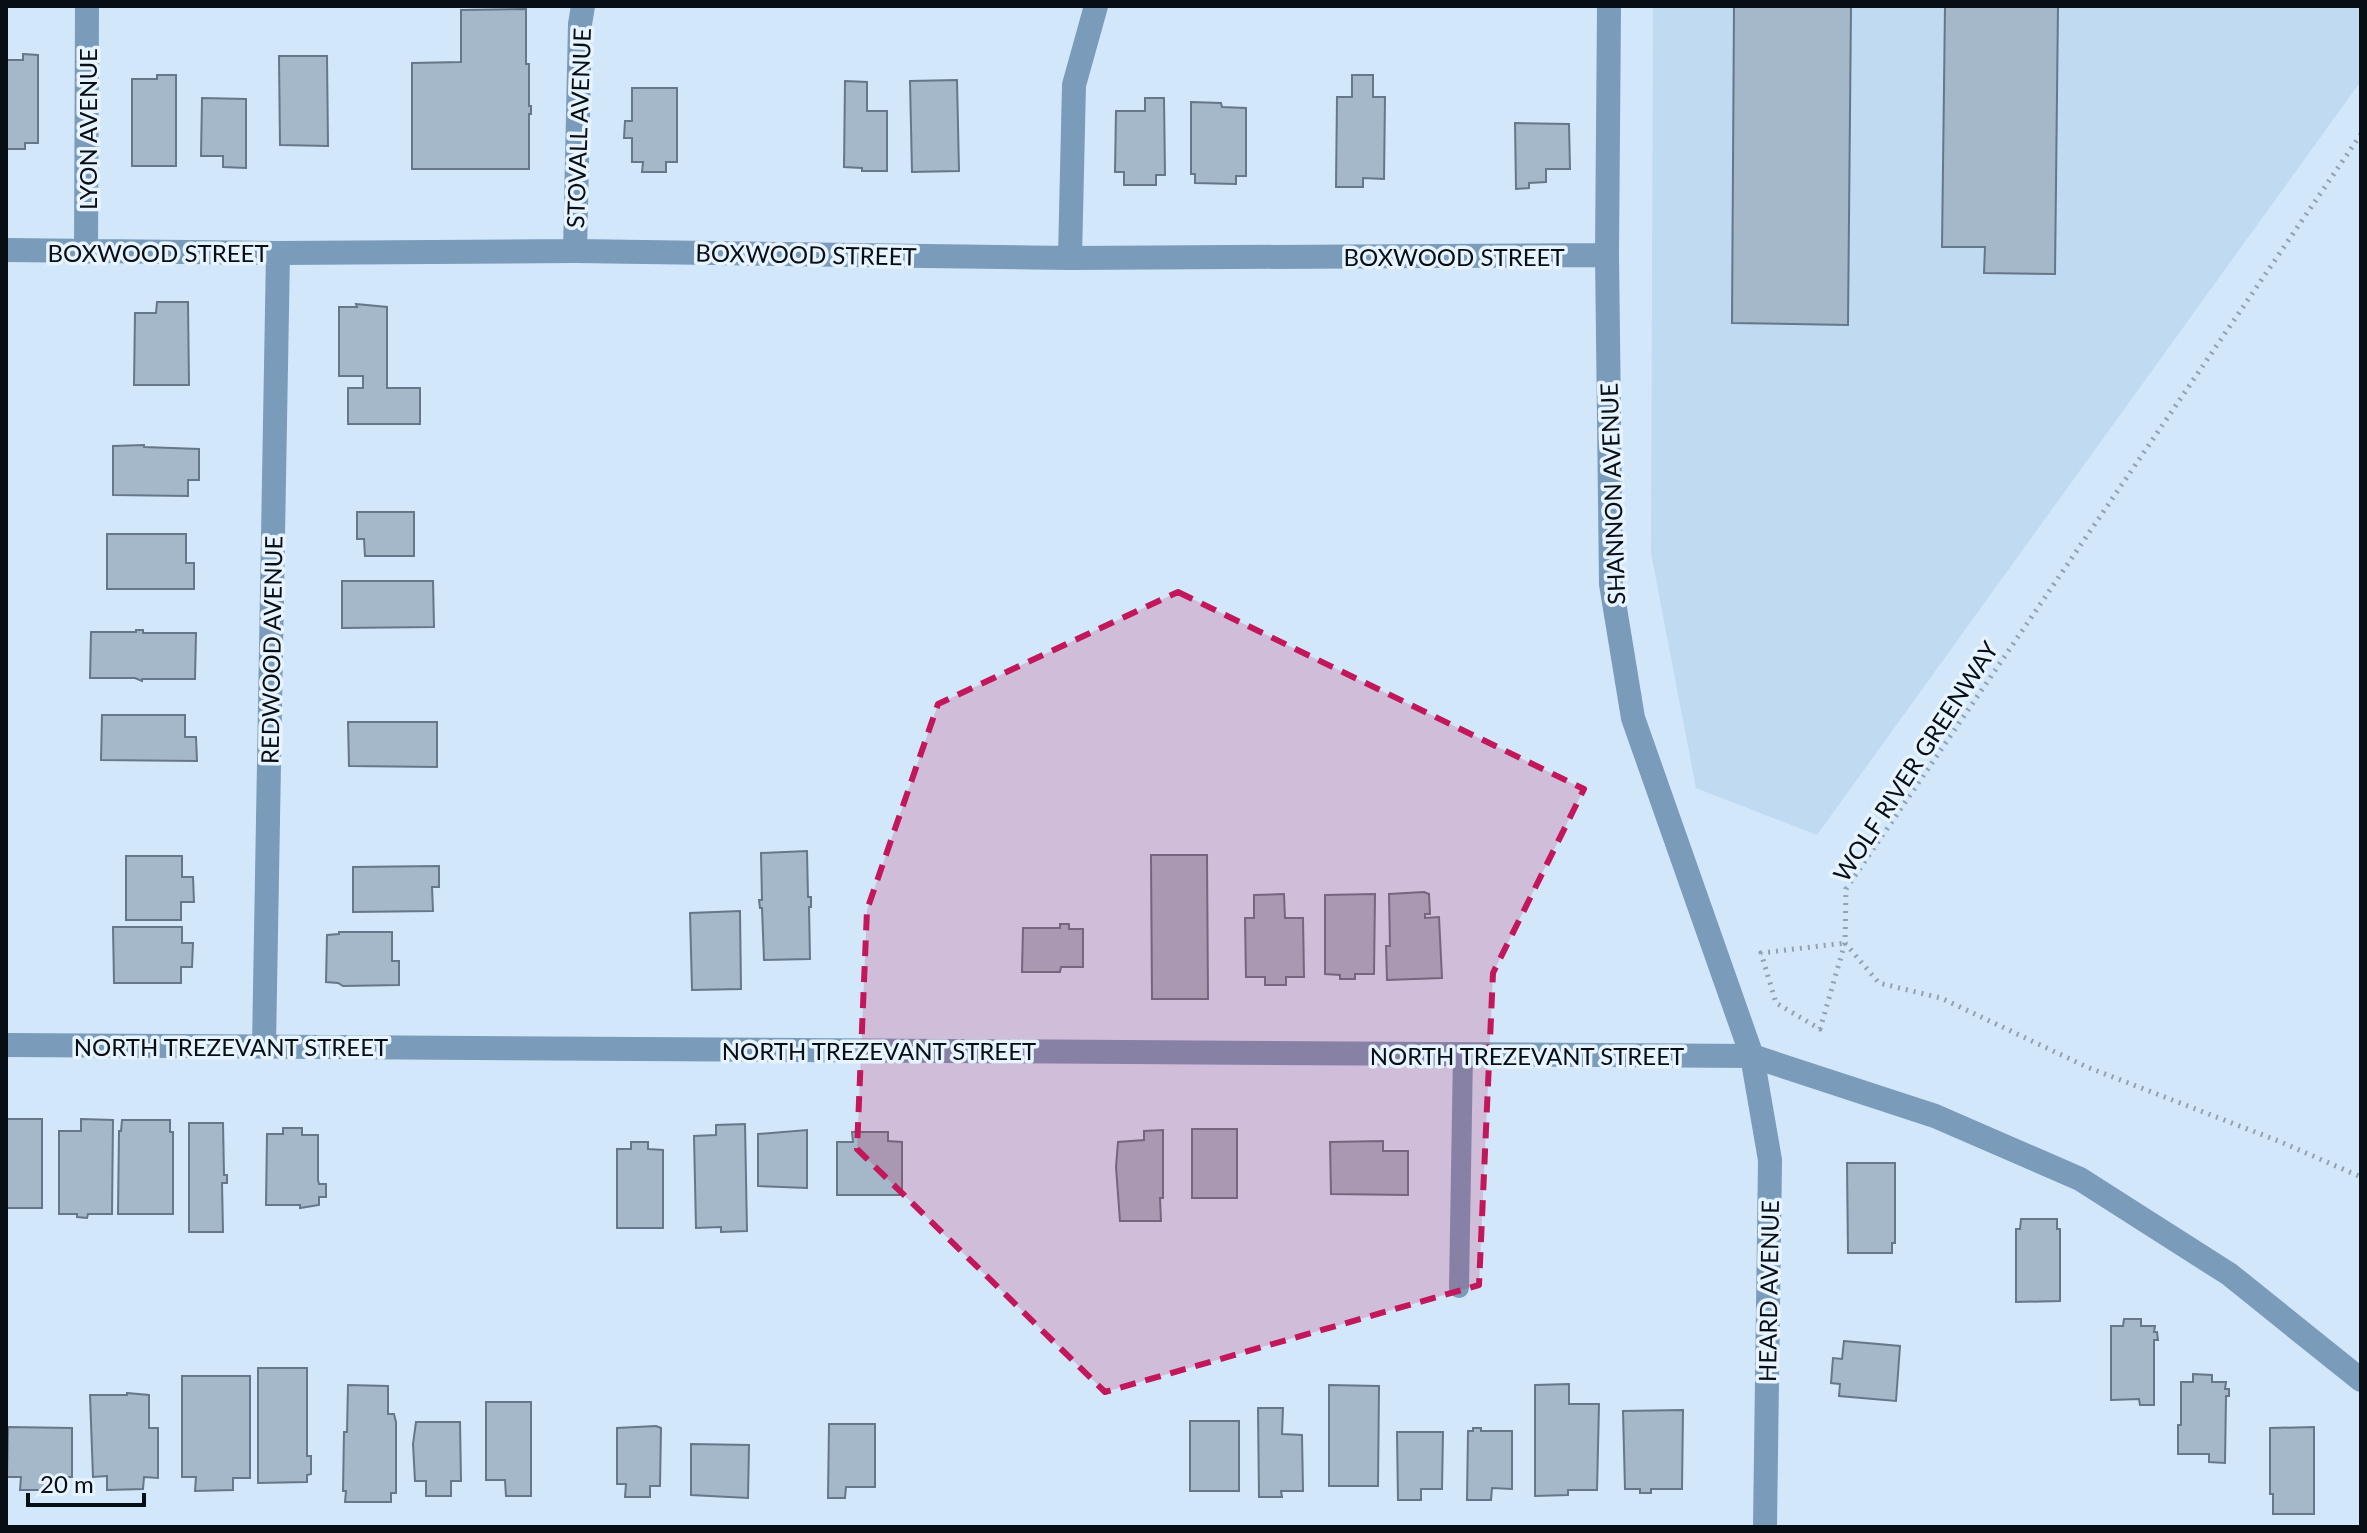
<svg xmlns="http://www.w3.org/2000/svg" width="2367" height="1533" font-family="Lato,sans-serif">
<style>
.built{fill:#c0daf1}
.building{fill:#a4b8c9;stroke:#657788;stroke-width:2}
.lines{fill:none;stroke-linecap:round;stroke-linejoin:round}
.path{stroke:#91a1b0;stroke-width:5;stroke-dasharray:2 6;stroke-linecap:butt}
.lane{stroke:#7a9bb9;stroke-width:20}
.street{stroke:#7a9bb9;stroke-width:24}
.marked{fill:#c2185b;fill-opacity:0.2;stroke:#c2185b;stroke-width:6;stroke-dasharray:16 10;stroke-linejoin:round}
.labels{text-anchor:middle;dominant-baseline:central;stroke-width:7;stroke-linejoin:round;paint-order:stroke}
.street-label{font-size:24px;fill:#070e14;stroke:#e7f4ff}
</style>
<rect width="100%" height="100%" fill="#d3e7fa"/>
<!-- built -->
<path class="built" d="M1653 6H2361V81L1817 835 1696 788 1651 553Z"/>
<!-- building -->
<path class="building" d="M1734 6H1851L1848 325 1732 323Z
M1945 6H2058L2055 274 1984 273 1985 247H1942Z
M526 9V64H529V106H531V114H529V169H412V63L461 62V10Z
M23 54 38 55V143H25V149H6V60H23Z
M279 56H327L328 146 280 145Z
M157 75H176V166H132V79H157Z
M1352 75H1373V97H1385L1384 179 1363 178V187H1336L1337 97H1352Z
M957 80 959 171 912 172 910 81Z
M845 81 867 82V111H887V171H862V168L844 167Z
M632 88H677V162H666V172H642L643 162H632V138H624L625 121H632Z
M202 98 246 99V168L223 167V156H201Z
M1145 98H1164L1165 175H1156V185H1124V172H1115L1116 111H1145Z
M1191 102 1221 103 1222 107 1246 108V176H1236V184L1195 183V174H1191Z
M1515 123 1569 124 1570 169H1546V182L1529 183V188L1516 189Z
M157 302H188L189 385H134L135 313H156Z
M356 304 387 307V388H420V424H348V388H363V376H339V307H357Z
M144 445V447L199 449V480H188V496L113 495V446Z
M357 512H414V556H365L364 539H357Z
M107 534H186V563H194V589H107Z
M342 581H433L434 627 342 628Z
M136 630H143V633H196L195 679H142V681L135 678H90L91 632H136Z
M102 715H185V737H196L197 761 101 760Z
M348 722H437V767L349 766Z
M807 851 808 897H811V907H809L810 959 764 960 762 908H760L759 900H762L761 853Z
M1151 855H1207L1208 999H1152Z
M126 856H182V877H193L194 902H181V920H126Z
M439 866V887H432L433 911 353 912V867Z
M1424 892 1429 894 1430 914H1425V918L1439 917 1442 978 1387 980 1386 946H1390L1389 894Z
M1284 894 1285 918H1303L1304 977H1286V985H1265V977H1246L1245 918H1254V895Z
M1375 894 1374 974H1355V979H1340V975L1325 974V895Z
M740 911 741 989 692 990 690 913Z
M1060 924H1069V929H1083V967H1061L1060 972H1022L1023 928H1060Z
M113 927H182V943H193L192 967H181V983H114Z
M339 932H392V961H399V985L343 986 338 983 326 982 327 935 339 934Z
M6 1119H42V1208H6Z
M81 1119 113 1120 112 1214H88L87 1218 77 1217V1214H59V1131H81Z
M122 1120H170V1132H173V1214H118L119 1131H121Z
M189 1123H223L224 1175H227V1183H222L223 1232H189Z
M745 1124 747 1231 721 1232V1227L696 1228 694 1136 716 1135V1125Z
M283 1128H302V1135H318V1180L319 1184H326V1197H319V1205L300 1208V1205H266L267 1134H283Z
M1192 1129H1237V1198H1192Z
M807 1130V1188L758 1186V1134Z
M1163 1130V1198H1160L1161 1221H1120L1116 1167 1118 1142 1144 1140V1131Z
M852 1132H888V1141L902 1142V1195H837V1142H853Z
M1383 1141V1151H1408V1195L1331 1194 1330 1142Z
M631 1142H648V1149L663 1150V1228H617V1149H631Z
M1847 1163H1895V1243H1892V1253H1848Z
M2021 1219H2057V1229H2060V1301L2016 1302V1229H2020Z
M2124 1319H2141V1326H2155L2154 1332H2157L2158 1340H2154V1405H2140L2139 1399 2111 1400V1326H2123Z
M1844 1341 1900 1346 1896 1401 1839 1396 1840 1384 1831 1383 1833 1358 1842 1359Z
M258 1368H307V1456H311V1474L307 1475V1482L258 1483Z
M2193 1374 2212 1375V1382H2226L2225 1389H2229V1396H2226L2225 1463 2209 1462V1454H2178V1425H2181V1382H2193Z
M182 1376H250V1478H233V1490L195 1491 196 1477H182Z
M1569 1384V1404H1599L1597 1490H1568V1495L1535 1496V1385Z
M348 1385 388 1386V1414H394L396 1422V1493H391V1502H345L346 1491H343L344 1432H347Z
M1329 1385 1379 1386 1378 1486H1329Z
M127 1393 149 1395V1428H158V1478L144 1477 143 1489 107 1490V1476L93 1477 90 1395H127Z
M486 1402H531V1496H506L505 1480H486Z
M1258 1408H1283L1282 1434 1302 1435 1303 1491H1281L1282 1497H1259Z
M1683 1410 1682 1489H1651V1493H1640V1489H1625L1623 1411Z
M1190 1421H1239V1491H1190Z
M416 1422H460L461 1481H451V1496H426V1481H415L413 1444Z
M829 1424H875V1487H846L845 1498H828Z
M656 1426 661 1428 660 1486H650V1497H625L626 1484H617V1428Z
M8 1427 72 1428V1477H58L59 1490H20L21 1477H7Z
M2314 1427V1514H2273V1494H2270V1428Z
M1473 1428H1481V1431H1512V1489L1492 1488 1491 1500H1467L1468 1431H1473Z
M1397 1432H1443L1442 1489H1421V1500H1398Z
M691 1444 749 1445 748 1498 691 1495Z"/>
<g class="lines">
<!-- path -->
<path class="path" d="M2361 134 1846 889 1845 943 1879 983 1941 998 2087 1067 2281 1142 2361 1177
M1845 943 1820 1029 1776 1003 1761 953Z"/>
<!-- lane -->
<path class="lane" d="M1459 1288 1463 1054"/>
<!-- street -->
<path class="street" d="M1609 6 1607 255 1611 584 1633 718 1752 1056 1770 1160 1765 1527
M6 250 278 253 575 251 1070 258 1607 255
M575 251 580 24 583 6
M86 252 87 6
M1070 258 1074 85 1096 6
M6 1045 1752 1056 1935 1116 2080 1179 2229 1274 2361 1380
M264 1046 278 253"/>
</g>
<!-- marked area -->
<path class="marked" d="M1178 592 1584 789 1493 973 1479 1285 1105 1392 857 1149 867 910 938 704Z"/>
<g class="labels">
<!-- street labels -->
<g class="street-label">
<text transform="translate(578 128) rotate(-88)">STOVALL AVENUE</text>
<text transform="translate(87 129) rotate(-90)">LYON AVENUE</text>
<text x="158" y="252">BOXWOOD STREET</text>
<text transform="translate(806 254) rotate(1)">BOXWOOD STREET</text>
<text x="1454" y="256">BOXWOOD STREET</text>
<text transform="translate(1612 494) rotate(-92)">SHANNON AVENUE</text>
<text transform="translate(271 650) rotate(-89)">REDWOOD AVENUE</text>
<text transform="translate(1915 761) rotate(-57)">WOLF RIVER GREENWAY</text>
<text x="231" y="1046">NORTH TREZEVANT STREET</text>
<text x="879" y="1050">NORTH TREZEVANT STREET</text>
<text x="1527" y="1055">NORTH TREZEVANT STREET</text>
<text transform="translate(1768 1291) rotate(-89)">HEARD AVENUE</text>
</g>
</g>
<!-- border -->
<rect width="2367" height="1533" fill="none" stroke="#070e14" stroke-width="16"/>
<!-- scale -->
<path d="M28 1493v12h116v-12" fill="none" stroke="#070e14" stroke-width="4"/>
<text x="40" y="1493" font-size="24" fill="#070e14" stroke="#e7f4ff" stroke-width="6" paint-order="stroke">20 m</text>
</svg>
